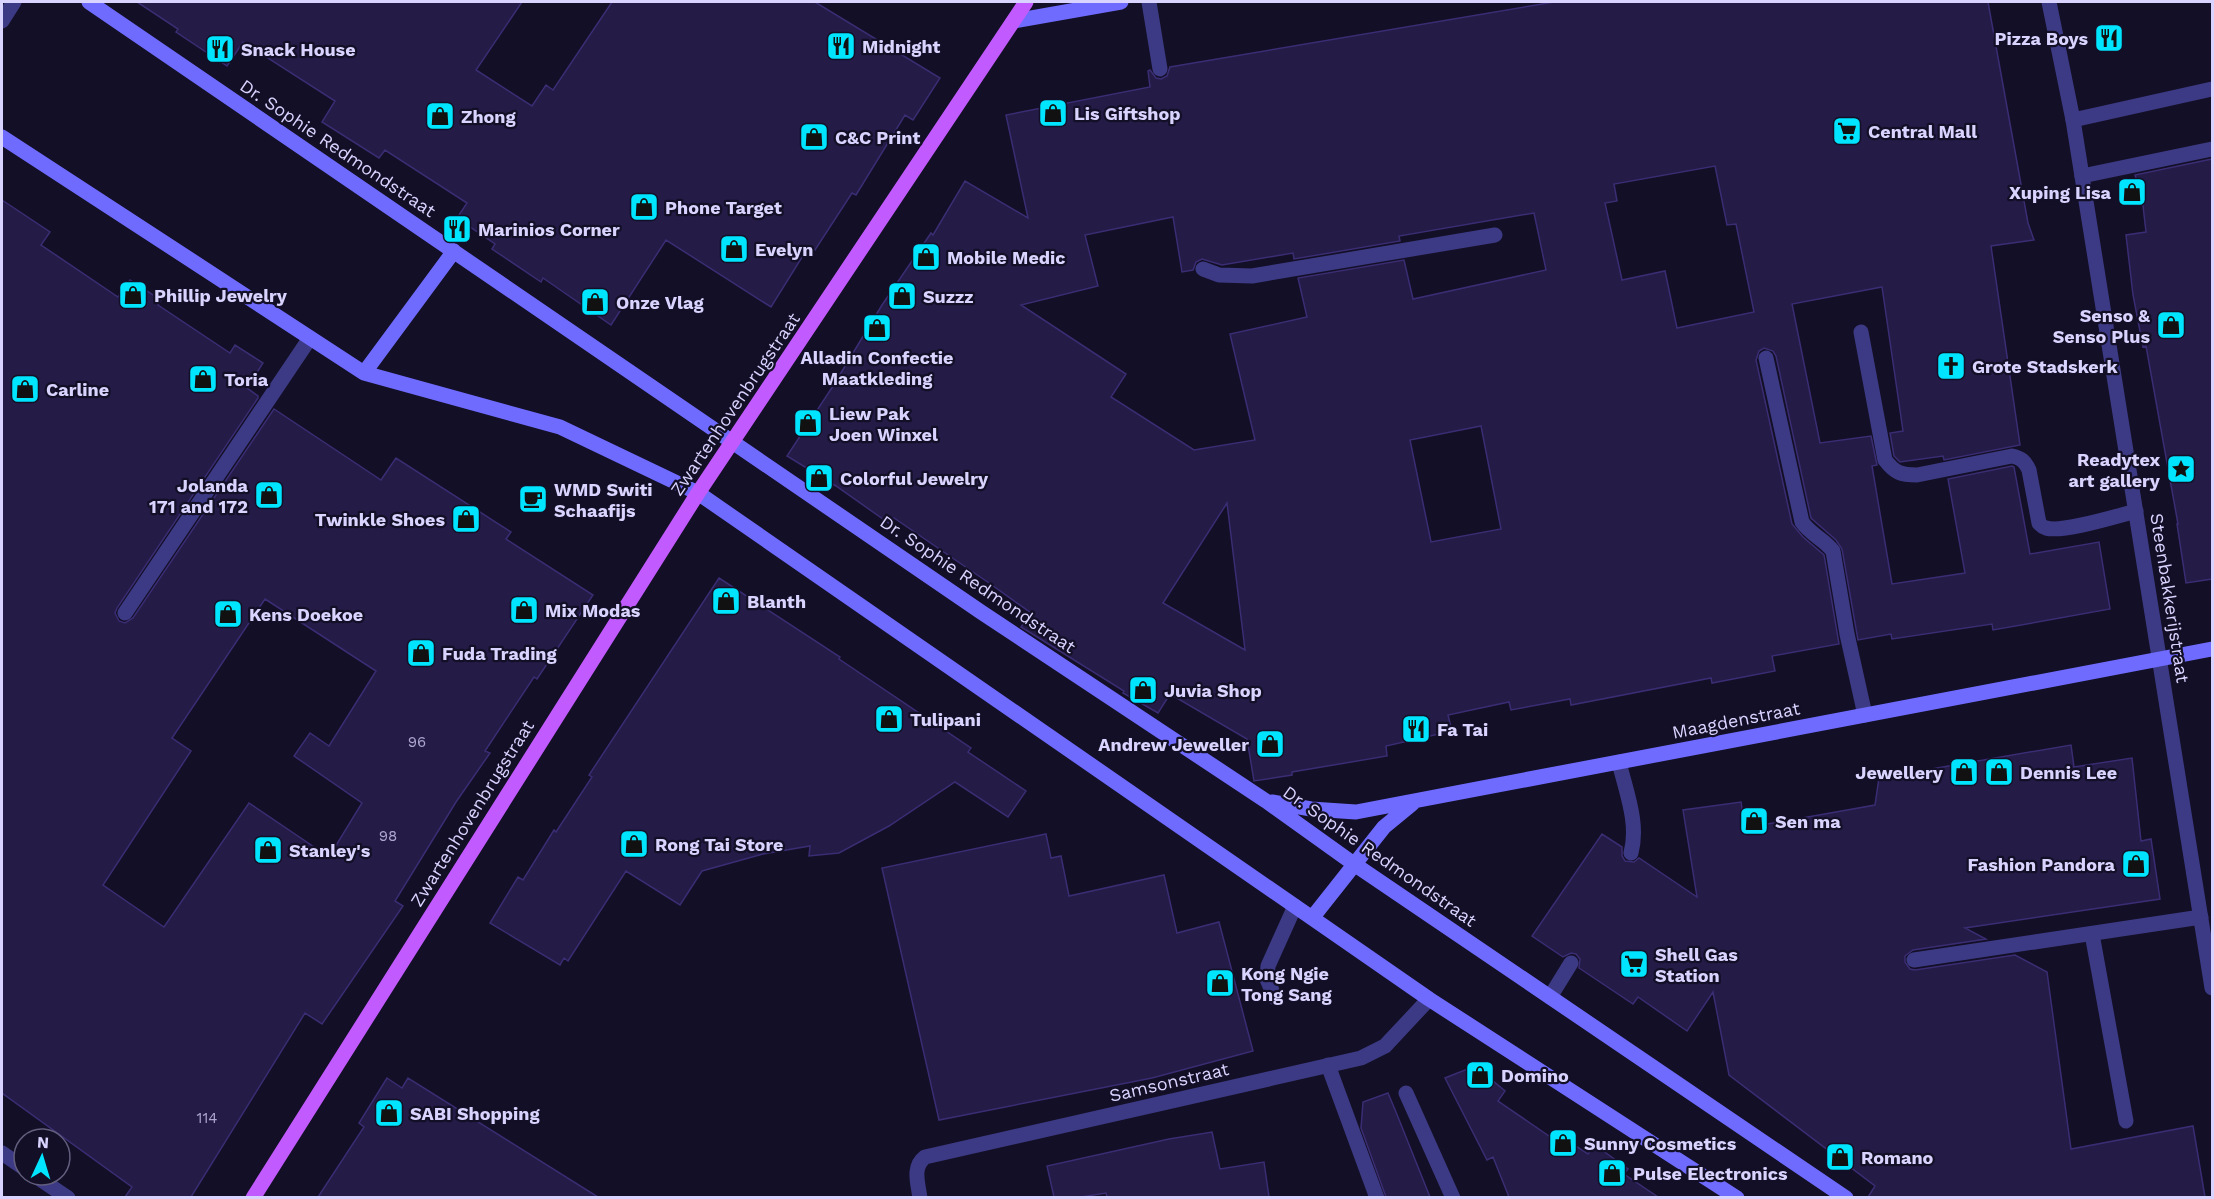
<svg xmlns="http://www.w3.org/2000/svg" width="2214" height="1199" font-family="'Work Sans',sans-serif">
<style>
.building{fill:#241b47;stroke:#3b2d73;stroke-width:1.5;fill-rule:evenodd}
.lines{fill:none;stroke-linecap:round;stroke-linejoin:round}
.lane{stroke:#3d3a85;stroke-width:15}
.street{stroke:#3d3a85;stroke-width:15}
.secondary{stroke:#6f6bff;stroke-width:15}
.primary{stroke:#c25bff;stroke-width:15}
.labels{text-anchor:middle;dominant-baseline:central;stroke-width:4.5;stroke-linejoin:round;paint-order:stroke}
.number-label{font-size:15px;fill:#aca6d1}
.poi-label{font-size:18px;font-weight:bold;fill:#d9d4ff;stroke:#130f26;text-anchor:start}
.street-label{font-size:18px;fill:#d9d4ff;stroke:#130f26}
</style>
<rect width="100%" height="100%" fill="#130f26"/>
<!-- building -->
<path class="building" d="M137 2H522L476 70 532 106 546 85 553 90 612 2H815L940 78 913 120 905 115 856 195 852 193 815 250 809 246 771 307 666 240 611 325 543 278 541 282 492 249 495 244 457 218 467 203 385 150 379 158 322 122 335 101 243 42 227 66 176 32 178 29Z
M1554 2H1988L2028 223 2034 240 1991 246 2020 445 1944 460 1943 456 1900 462 1894 456 1890 433 1903 431 1882 287 1792 304 1820 443 1871 436 1877 465 1872 466 1892 584 1965 573 1948 479 2012 466 2014 467 2030 554 2099 542 2110 609 1993 630 1992 624 1892 639 1891 634 1858 640 1842 549 1836 540 1811 518 1776 356 1773 351 1764 348 1759 351 1756 360 1792 524 1803 537 1824 555 1839 644 1772 656 1775 671 1712 683 1711 678 1571 705 1570 699 1511 710 1509 702 1448 715 1452 731 1386 746 1387 756 1292 772V775L1254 781 1247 739 1170 694 1158 713 1123 693 1124 691 1021 627 1031 613 989 583 894 518 890 524 836 486 787 456 833 386 882 305 931 233 933 235 965 181 1028 218 1006 115 1150 87 1148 71 1150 70 1156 78 1161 79 1167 76 1170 67ZM1715 166 1727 225 1736 224 1754 312 1677 328 1665 271 1622 280 1605 203 1617 201 1614 184ZM1534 213 1546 270 1413 299 1404 260 1298 278 1307 317 1230 334 1255 440 1194 450 1111 397 1126 374 1021 305 1098 286 1085 235 1173 217 1182 272 1193 270 1196 262 1202 259 1222 265 1293 253 1294 259 1400 241 1399 236ZM1481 426 1501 529 1431 542 1410 440ZM1227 503 1245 650 1163 603Z
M2212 159V579L2186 583 2177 524H2178L2146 346 2143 347 2133 295 2126 235 2146 232 2142 197 2135 175Z
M2 200 50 232 41 245 118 297 130 280 161 300 158 305 230 353 235 345 263 363 247 388 258 396V398L117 608 115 613 119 621 125 623 133 618 274 409 381 480 396 458 511 532 506 539 593 595 537 679 534 677 485 751 490 753 456 802 395 901 403 906 322 1024 305 1013 191 1197H125L132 1187 2 1093ZM265 599 376 671 329 746 310 733 294 756 362 803 329 857 249 803 164 927 103 885 191 751 172 738Z
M719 578 840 657 839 659 971 748 968 752 1026 791 1008 817 955 782 889 826 839 853 809 856 810 846 763 854 702 871 680 905 626 871 568 961 564 958 560 965 490 923 518 877 523 880 554 830 556 832 592 777 589 775Z
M2071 745 2074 767 2132 758 2141 841 2151 839 2160 899 1965 928 1986 939 1913 950 1905 956V962L1910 969 1915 970 2015 955 2047 972 2071 1149 2193 1126 2205 1197H1868L1875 1186 1729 1075 1713 992 1687 1031 1638 997 1633 1004 1579 968 1580 959 1576 954 1571 953 1563 957 1532 936 1602 834 1622 847V856L1625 861 1634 862 1639 858 1697 897 1683 810 1741 802 1745 828 1875 805 1879 778Z
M1046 834 1051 858 1061 856 1069 896 1164 875 1177 933 1219 922 1253 1051 1152 1078 939 1120 882 868Z
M1475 1066 1505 1091 1498 1101 1549 1136 1553 1131 1588 1154 1595 1145 1628 1169 1624 1174 1658 1197H1509L1493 1157 1487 1160 1445 1078Z
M387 1078 402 1088 408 1078 598 1197H318L364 1127 359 1123Z
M1388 1093 1396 1112 1430 1197H1386L1361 1128 1363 1102Z
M1212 1132 1220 1169 1264 1162 1269 1197H1107L1106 1193 1081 1197H1054L1047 1166 1169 1139Z"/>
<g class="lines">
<!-- lane -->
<path class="lane" d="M1149 2 1160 69
M2073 120 2212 89
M2082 176 2212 149
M1203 269 1219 275 1252 276 1495 235
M1861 332 1885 460C1895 473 1901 475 1917 475L2012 456C2021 458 2025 461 2029 470L2039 523C2042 526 2042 527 2046 528 2062 533 2117 516 2136 511
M1766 358 1802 522C1811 535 1824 539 1833 551L1847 634 1865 715
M125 613 310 338
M1619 762C1626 792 1639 823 1631 853
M2092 934 2126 1121
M1914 960 2201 917
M1550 997 1571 963
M1275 998 1267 979 1268 966 1295 906
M1328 1065 1377 1198
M1406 1093 1453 1198"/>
<!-- street -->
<path class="street" d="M2049 2 2073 120 2212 988
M2 21 14 2
M2 1153 24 1168
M34 1175 68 1198
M920 1198C918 1183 912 1167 925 1157L1361 1058 1385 1046 1429 999"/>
<!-- secondary -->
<path class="secondary" d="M89 2 981 612 1266 801 1354 864 1846 1198
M1014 21 1121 2
M2 137 364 373 560 427 698 493 1429 999 1737 1198
M364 373 454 251
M1272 802 1311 809 1356 812 2212 649
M1312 918 1384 827 1412 804"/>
<!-- primary -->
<path class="primary" d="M253 1198 698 493 1026 2"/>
</g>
<!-- icons -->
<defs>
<g id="restaurant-square" transform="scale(1.5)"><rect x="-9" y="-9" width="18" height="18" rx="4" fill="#00e5ff" stroke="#130f26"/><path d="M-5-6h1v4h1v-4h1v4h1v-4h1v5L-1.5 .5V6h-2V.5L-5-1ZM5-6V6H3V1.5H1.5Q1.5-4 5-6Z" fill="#111"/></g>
<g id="shop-square" transform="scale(1.5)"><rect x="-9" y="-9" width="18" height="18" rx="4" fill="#00e5ff" stroke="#130f26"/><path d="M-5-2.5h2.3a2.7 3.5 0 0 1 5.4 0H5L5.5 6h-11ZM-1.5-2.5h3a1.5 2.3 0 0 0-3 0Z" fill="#111"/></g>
<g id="supermarket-square" transform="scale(1.5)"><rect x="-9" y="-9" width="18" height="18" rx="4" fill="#00e5ff" stroke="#130f26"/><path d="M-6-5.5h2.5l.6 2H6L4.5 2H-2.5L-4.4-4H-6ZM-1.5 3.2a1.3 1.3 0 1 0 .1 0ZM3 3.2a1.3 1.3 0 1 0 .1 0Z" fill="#111"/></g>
<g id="church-square" transform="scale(1.5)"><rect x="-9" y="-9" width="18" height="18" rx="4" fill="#00e5ff" stroke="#130f26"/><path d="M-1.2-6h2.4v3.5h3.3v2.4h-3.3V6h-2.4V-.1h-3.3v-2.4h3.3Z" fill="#111"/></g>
<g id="sight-square" transform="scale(1.5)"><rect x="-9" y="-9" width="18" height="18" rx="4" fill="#00e5ff" stroke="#130f26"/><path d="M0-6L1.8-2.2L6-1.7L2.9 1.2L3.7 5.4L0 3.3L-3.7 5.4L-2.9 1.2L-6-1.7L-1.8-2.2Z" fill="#111"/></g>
<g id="cafe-square" transform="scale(1.5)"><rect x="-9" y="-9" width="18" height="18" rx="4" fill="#00e5ff" stroke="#130f26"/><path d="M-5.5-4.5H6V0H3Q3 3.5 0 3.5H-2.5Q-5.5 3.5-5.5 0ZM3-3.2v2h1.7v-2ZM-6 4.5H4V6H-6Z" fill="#111"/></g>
</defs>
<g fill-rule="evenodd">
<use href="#restaurant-square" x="2109" y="38"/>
<use href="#restaurant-square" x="841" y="46"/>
<use href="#restaurant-square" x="220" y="49"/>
<use href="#shop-square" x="1053" y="113"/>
<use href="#shop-square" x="440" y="116"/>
<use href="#supermarket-square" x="1847" y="131"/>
<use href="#shop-square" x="814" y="137"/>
<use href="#shop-square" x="2132" y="192"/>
<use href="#shop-square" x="644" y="207"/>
<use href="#restaurant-square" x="457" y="229"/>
<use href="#shop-square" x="734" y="249"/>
<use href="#shop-square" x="926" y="257"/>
<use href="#shop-square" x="133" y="295"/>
<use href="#shop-square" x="902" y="296"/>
<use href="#shop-square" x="595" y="302"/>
<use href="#shop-square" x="2171" y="325"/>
<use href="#shop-square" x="877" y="328"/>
<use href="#church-square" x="1951" y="366"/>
<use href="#shop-square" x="203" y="379"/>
<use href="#shop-square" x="25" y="389"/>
<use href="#shop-square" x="808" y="423"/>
<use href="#sight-square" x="2181" y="469"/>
<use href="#shop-square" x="819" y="478"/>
<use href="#shop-square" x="269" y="495"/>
<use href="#cafe-square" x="533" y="499"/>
<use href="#shop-square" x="466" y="519"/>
<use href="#shop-square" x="726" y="601"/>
<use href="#shop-square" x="524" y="610"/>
<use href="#shop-square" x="228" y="614"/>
<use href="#shop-square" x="421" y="653"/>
<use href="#shop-square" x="1143" y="690"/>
<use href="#shop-square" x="889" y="719"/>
<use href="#restaurant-square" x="1416" y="729"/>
<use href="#shop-square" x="1270" y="744"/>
<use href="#shop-square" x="1964" y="772"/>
<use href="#shop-square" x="1999" y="772"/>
<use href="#shop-square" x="1754" y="821"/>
<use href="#shop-square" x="634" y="844"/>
<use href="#shop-square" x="268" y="850"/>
<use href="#shop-square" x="2136" y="864"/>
<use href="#supermarket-square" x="1634" y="964"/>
<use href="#shop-square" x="1220" y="983"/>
<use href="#shop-square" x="1480" y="1075"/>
<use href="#shop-square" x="389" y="1113"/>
<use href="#shop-square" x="1563" y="1143"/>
<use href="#shop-square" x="1840" y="1157"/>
<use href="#shop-square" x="1612" y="1173"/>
</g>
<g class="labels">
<!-- number labels -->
<g class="number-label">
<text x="417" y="742">96</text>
<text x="388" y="836">98</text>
<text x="207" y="1118">114</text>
</g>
<!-- poi labels -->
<g class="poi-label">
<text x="2088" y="38" text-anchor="end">Pizza Boys</text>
<text x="862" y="46">Midnight</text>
<text x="241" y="49">Snack House</text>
<text x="1074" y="113">Lis Giftshop</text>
<text x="461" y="116">Zhong</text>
<text x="1868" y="131">Central Mall</text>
<text x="835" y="137">C&amp;C Print</text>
<text x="2111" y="192" text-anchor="end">Xuping Lisa</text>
<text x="665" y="207">Phone Target</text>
<text x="478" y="229">Marinios Corner</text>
<text x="755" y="249">Evelyn</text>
<text x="947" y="257">Mobile Medic</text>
<text x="154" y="295">Phillip Jewelry</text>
<text x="923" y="296">Suzzz</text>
<text x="616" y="302">Onze Vlag</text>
<text x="2150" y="315" text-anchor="end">Senso &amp;<tspan x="2150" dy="21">Senso Plus</tspan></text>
<text x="877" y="357" text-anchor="middle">Alladin Confectie<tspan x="877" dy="21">Maatkleding</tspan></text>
<text x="1972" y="366">Grote Stadskerk</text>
<text x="224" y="379">Toria</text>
<text x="46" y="389">Carline</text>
<text x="829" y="413">Liew Pak<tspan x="829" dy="21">Joen Winxel</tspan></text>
<text x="2160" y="459" text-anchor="end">Readytex<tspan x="2160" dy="21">art gallery</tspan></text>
<text x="840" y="478">Colorful Jewelry</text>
<text x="248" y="485" text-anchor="end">Jolanda<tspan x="248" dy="21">171 and 172</tspan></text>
<text x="554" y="489">WMD Switi<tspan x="554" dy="21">Schaafijs</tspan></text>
<text x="445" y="519" text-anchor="end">Twinkle Shoes</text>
<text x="747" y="601">Blanth</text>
<text x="545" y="610">Mix Modas</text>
<text x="249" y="614">Kens Doekoe</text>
<text x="442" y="653">Fuda Trading</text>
<text x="1164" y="690">Juvia Shop</text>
<text x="910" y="719">Tulipani</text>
<text x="1437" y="729">Fa Tai</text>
<text x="1249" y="744" text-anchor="end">Andrew Jeweller</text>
<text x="1943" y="772" text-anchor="end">Jewellery</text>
<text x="2020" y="772">Dennis Lee</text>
<text x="1775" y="821">Sen ma</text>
<text x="655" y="844">Rong Tai Store</text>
<text x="289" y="850">Stanley's</text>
<text x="2115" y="864" text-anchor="end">Fashion Pandora</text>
<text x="1655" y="954">Shell Gas<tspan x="1655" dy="21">Station</tspan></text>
<text x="1241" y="973">Kong Ngie<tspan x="1241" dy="21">Tong Sang</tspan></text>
<text x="1501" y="1075">Domino</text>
<text x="410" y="1113">SABI Shopping</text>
<text x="1584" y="1143">Sunny Cosmetics</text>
<text x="1861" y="1157">Romano</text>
<text x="1633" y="1173">Pulse Electronics</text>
</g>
<!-- street labels -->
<g class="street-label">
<text transform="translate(338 148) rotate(34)">Dr. Sophie Redmondstraat</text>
<text transform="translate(735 404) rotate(-56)">Zwartenhovenbrugstraat</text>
<text transform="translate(978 584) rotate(34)">Dr. Sophie Redmondstraat</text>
<text transform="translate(2170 598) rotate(81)">Steenbakkerijstraat</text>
<text transform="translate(1736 720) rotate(-11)">Maagdenstraat</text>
<text transform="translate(472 813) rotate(-58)">Zwartenhovenbrugstraat</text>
<text transform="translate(1380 856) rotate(35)">Dr. Sophie Redmondstraat</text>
<text transform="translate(1169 1082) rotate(-13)">Samsonstraat</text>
</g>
</g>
<!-- border -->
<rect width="2214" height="1199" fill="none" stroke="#d9d4ff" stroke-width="6"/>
<!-- north arrow -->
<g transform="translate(42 1157) rotate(4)"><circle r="28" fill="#130f26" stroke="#625e7d" stroke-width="1.5"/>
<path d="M0-4.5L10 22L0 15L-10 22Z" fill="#00e5ff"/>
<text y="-9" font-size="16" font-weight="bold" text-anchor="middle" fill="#d9d4ff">N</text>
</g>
</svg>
